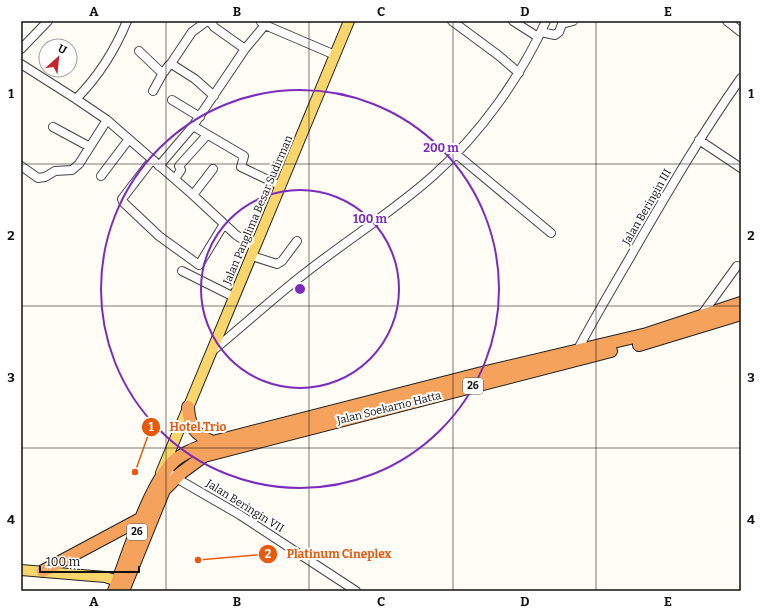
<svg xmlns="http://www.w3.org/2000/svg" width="762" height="612" font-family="Bitter,serif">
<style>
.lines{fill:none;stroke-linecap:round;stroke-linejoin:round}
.minor-casing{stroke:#444;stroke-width:10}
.major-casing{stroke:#222;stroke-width:12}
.highway-casing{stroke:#222;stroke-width:14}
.minor{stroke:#fff;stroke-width:8}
.major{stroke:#f9d66b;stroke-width:10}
.highway{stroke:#f5a25d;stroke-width:12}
.grid{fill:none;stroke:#111;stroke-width:1;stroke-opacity:0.55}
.ring{fill:none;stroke:#7b2cbf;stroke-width:2}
.labels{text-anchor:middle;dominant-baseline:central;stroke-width:4;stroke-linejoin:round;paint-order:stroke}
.shield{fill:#fff;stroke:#585858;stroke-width:1}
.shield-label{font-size:10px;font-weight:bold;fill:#111}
.street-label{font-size:11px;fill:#111;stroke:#fff}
.centre{fill:#7b2cbf;stroke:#fff;stroke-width:2}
.ring-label{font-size:12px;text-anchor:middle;font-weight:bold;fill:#7b2cbf;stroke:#fff;stroke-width:4;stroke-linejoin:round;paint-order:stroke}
.leader{fill:none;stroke:#e8590c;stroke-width:1.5}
.callout-dot{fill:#e8590c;stroke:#fff;stroke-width:1.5}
.mark-label{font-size:12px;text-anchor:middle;font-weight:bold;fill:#fff}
.callout-label{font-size:12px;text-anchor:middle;font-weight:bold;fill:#e8590c;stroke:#fff;stroke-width:4;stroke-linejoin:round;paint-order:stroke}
.neatline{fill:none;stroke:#111;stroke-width:1.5}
.grid-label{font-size:13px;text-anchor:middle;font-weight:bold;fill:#111}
</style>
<rect width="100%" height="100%" fill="#fffdf5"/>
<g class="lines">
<!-- minor casing -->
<g class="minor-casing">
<path id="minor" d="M210 21 214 27 245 49
M452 21 498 55 519 73
M513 21 538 37
M727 21 741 32
M261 22 265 25 335 55
M541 32 555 35 559 32 562 24 573 21
M21 49 48 21
M139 51 161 72H164L169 65H173L195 79 214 96
M21 64 76 99 107 120 193 195 236 235 255 247
M170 65 192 32 207 21
M153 91 163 73
M76 99C99 76 115 50 127 21
M172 100 200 117
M193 126 244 156 241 167 281 186
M53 127 90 147
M699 140 741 168
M456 154 551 233
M152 160 122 199 123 202 159 236 199 265 224 224
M21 166 38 178 45 177 55 171 72 170 79 164 107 120
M159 166 193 126 245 49 265 25
M101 176 129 139
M175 179 181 170 179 166 207 135
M193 195 213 169
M252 256 277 264 282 261 297 241
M182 271 234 297
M700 317 737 266
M577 351C597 313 619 277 640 240 672 185 704 130 741 78
M211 352C243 326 272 299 304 274 347 240 394 211 434 175 481 133 520 78 546 21
M163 468 176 478 240 515 356 591"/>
</g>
<!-- major casing -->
<g class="major-casing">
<path id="major" d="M161 473 349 21
M21 570 105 577 124 583"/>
</g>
<!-- highway casing -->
<g class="highway-casing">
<path id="highway" d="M639 345 741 314
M188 407C189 426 195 435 213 442
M43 571 142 518
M114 591C127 558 149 484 174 461 185 451 200 447 213 442L482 373 647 334 741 303
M123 591 164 490 181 473 204 456 611 351"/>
</g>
<!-- minor -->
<use href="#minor" class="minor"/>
<!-- major -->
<use href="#major" class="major"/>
<!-- highway -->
<use href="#highway" class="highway"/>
</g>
<!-- grid -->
<path class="grid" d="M166 21V591M309 21V591M453 21V591M596 21V591M21 164H741M21 306H741M21 448H741"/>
<!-- distance rings -->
<g class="ring">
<circle cx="300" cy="289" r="99"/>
<circle cx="300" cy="289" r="199"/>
</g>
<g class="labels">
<!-- shield labels -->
<g class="shield">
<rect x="463" y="378" width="20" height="16" rx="3"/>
<rect x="127" y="524" width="20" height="16" rx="3"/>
</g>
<g class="shield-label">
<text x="473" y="386">26</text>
<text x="137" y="532">26</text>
</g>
<!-- street labels -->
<g class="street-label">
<text transform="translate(647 207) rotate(-60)">Jalan Beringin III</text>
<text transform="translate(258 210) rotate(-67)">Jalan Panglima Besar Sudirman</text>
<text transform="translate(389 408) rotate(-14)">Jalan Soekarno Hatta</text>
<text transform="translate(245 506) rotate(32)">Jalan Beringin VII</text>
</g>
</g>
<circle cx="300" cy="289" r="6" class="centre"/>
<g class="ring-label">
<text x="441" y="152">200 m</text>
<text x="370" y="223">100 m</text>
</g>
<!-- callouts -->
<path class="leader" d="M135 472L151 427M198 560L268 554"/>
<g class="callout-dot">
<circle cx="135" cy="472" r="4"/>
<circle cx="198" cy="560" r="4"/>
<circle cx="151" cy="427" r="10"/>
<circle cx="268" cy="554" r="10"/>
</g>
<g class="mark-label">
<text x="151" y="431">1</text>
<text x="268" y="558">2</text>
</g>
<g class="callout-label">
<text x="198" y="431">Hotel Trio</text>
<text x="339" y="558">Platinum Cineplex</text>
</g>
<!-- border -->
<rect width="762" height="612" fill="none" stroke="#ffffff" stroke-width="44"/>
<!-- north arrow -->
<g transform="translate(58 58) rotate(27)"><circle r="19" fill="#ffffff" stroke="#a0a0a0"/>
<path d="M0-3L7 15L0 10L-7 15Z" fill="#c4262e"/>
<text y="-6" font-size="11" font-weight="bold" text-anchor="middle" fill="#111111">U</text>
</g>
<!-- scale -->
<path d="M40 566v6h99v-6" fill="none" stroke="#111111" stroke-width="2"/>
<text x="46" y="566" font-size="12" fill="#111111" stroke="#ffffff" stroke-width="3" paint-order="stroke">100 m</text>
<rect x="22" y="22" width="718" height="568" class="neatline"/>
<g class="grid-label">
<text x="94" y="16">A</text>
<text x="237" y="16">B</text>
<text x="381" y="16">C</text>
<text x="525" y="16">D</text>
<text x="668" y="16">E</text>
<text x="11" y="98">1</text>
<text x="751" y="98">1</text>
<text x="11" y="240">2</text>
<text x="751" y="240">2</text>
<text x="11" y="382">3</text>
<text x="751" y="382">3</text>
<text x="11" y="524">4</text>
<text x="751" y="524">4</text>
<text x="94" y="606">A</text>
<text x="237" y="606">B</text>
<text x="381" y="606">C</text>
<text x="525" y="606">D</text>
<text x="668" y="606">E</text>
</g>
</svg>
